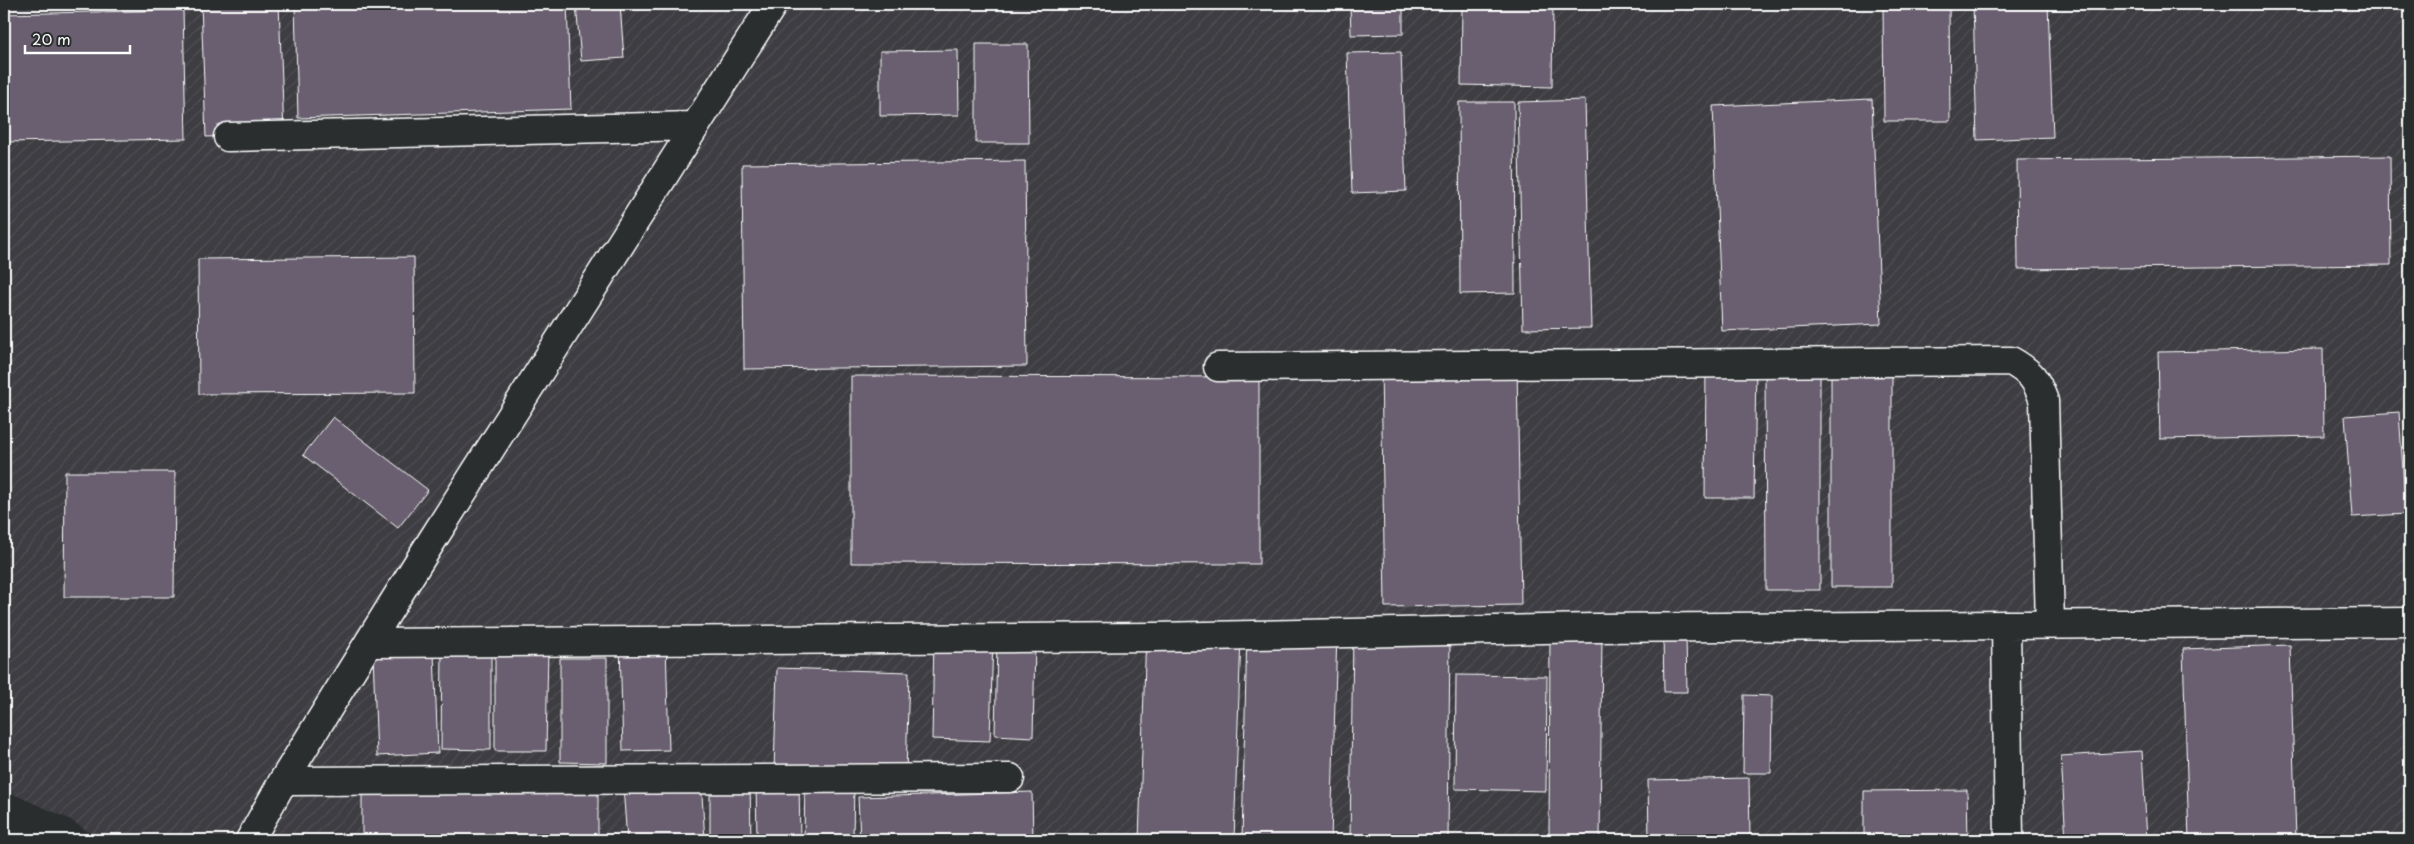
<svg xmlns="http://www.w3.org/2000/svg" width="2414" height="844" font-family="'Playpen Sans',sans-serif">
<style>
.industrial{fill:url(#industrial-furrows)}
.building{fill:#695f70;stroke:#fff}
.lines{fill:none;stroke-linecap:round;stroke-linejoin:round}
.minor-casing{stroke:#fff;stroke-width:31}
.minor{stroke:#2a2d2e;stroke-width:28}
</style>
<defs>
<pattern id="industrial-furrows" width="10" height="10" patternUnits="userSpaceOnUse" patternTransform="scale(1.25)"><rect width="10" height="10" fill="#3d3c42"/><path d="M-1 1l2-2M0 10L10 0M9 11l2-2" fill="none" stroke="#505055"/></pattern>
</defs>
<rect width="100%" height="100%" fill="#2a2d2e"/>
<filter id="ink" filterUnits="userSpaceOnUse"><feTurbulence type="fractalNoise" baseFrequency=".02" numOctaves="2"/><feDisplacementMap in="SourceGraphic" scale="10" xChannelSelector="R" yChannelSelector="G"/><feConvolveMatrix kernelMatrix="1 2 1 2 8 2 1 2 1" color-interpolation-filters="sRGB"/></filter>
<g filter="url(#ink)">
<!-- industrial -->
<path class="industrial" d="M4 4H2410V840H101L69 819 4 790Z"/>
<!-- building -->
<path class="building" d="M11 4H186L11 5Z
M201 4H279L284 134 206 137Z
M295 4H567L571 109 298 118Z
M576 4H620L624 58 581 61Z
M1350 4H1403V34L1351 35Z
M1462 4H1553L1552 87 1461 85Z
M1883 4H1949L1950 121H1884Z
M1973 4H2048L2053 137 1977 140Z
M183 10 186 139 4 142V14Z
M976 44H1028L1029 143H976Z
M958 50 959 115 880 116V51Z
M1401 52 1406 191 1352 193 1347 53Z
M1872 99 1881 324 1722 331 1713 106Z
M1585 100 1591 328 1523 329 1518 102Z
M1459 102H1514L1515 293 1460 294Z
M2390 156 2391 265 2018 269 2017 160Z
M1025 161 1027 366 744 369 742 164Z
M414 257 415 393 199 394 198 259Z
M2323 349 2324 436 2160 439 2158 352Z
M1706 364 1756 365 1754 498H1705Z
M1517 365 1521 605 1385 607 1381 368Z
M1765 366H1820V590H1766Z
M851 376 1259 377V564L851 563Z
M1831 376H1892V587H1831Z
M2399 412 2406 514 2352 517 2345 416Z
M333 417 428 490 398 528 303 455Z
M65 472H175L174 597H64Z
M1247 630 1337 632 1331 840H1242Z
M1550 631H1602L1600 840H1549Z
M1146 632 1241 636 1234 840H1139Z
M1353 634 1450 636 1448 840H1350Z
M1663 634H1686L1687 692H1664Z
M934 635 993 636 990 741 932 739Z
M666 643 669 750 623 751 620 645Z
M997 643 1035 644 1033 737 995 735Z
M2290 645 2296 840H2189L2183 649Z
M442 647H491V750L441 749Z
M495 648H548L546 751H495Z
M434 653 438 753 377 756 373 655Z
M560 658H607V763L560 762Z
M777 668 909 672 906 774 774 770Z
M1456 675 1547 676 1546 791 1455 789Z
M1744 695 1772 696 1771 773H1743Z
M2142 751 2147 840H2066L2061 756Z
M1749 778 1750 840H1649L1648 780Z
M805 780 854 781 853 840H804Z
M701 781 705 840H627L623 787Z
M750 781 751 840H710V782Z
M799 782 800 840H757L756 783Z
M598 786V840H362V788Z
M1967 790 1968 840H1864V791Z
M1032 792 1033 840H860L858 797Z"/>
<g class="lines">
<!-- minor casing -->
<g class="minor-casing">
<path id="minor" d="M228 137 695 126
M1218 367 2011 361C2032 373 2036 379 2044 401L2050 624
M2006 625 2009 840
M370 643 1155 637 1595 628 2410 622
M283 781 1010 778
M250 840 283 781 426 550 773 4"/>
</g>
<!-- minor -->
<use href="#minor" class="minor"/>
</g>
</g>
<!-- margin -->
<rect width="2414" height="844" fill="none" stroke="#2a2d2e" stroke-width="20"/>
<rect x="10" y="10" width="2394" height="824" fill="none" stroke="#fff" stroke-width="2" filter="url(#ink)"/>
<!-- scale -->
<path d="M25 45v8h105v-8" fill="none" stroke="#ffffff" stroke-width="2.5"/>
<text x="32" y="45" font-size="15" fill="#ffffff" stroke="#2a2d2e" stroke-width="4" paint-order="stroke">20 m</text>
</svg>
